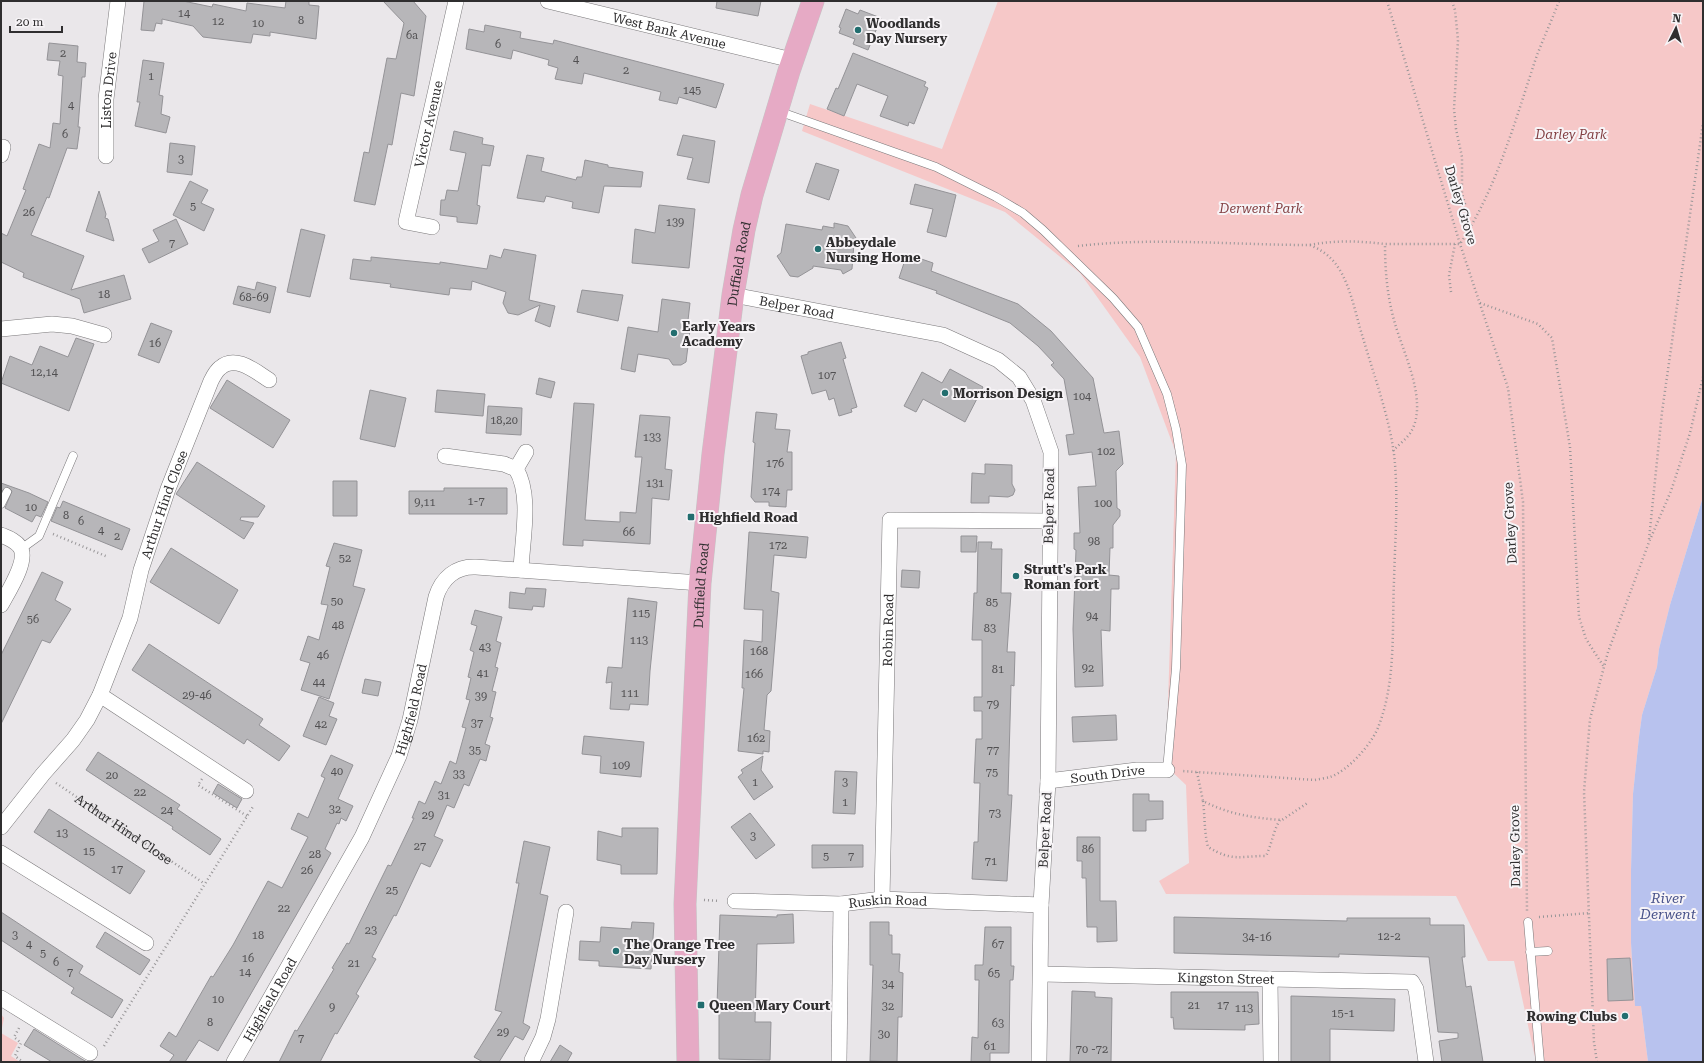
<svg xmlns="http://www.w3.org/2000/svg" width="1704" height="1063" font-family="'Roboto Serif',serif">
<style>
.green{fill:#f6c8c8}
.water{fill:#b8c2ee}
.building{fill:#b7b6b9;stroke:#949397}
.lines{fill:none;stroke-linecap:round;stroke-linejoin:round}
.service-casing{stroke:#7a787a;stroke-width:9}
.minor-casing{stroke:#7a787a;stroke-width:16}
.primary-casing{stroke:#c5c4c5;stroke-width:23}
.path{stroke:#989698;stroke-width:2.5;stroke-dasharray:1 3;stroke-linecap:butt}
.service{stroke:#fff;stroke-width:8}
.minor{stroke:#fff;stroke-width:15}
.primary{stroke:#e6aac5;stroke-width:22}
.poi-dot{fill:#226e6f;stroke:#f7f4f7;stroke-width:1.5}
.labels{text-anchor:middle;dominant-baseline:central;stroke-width:4;stroke-linejoin:round;paint-order:stroke}
.number-label{font-size:11px;fill:#515052}
.poi-label{font-size:13px;font-weight:bold;fill:#2f2e2f;stroke:#f7f4f7;text-anchor:start}
.street-label{font-size:13px;fill:#2f2e2f;stroke:#f7f4f7}
.park-label{font-size:13px;font-style:italic;fill:#833f42;stroke:#f7f4f7}
.water-label{font-size:14px;font-style:italic;fill:#49538b;stroke:#f7f4f7}
</style>
<rect width="100%" height="100%" fill="#eae7ea"/>
<!-- green -->
<path class="green" d="M998 1H1703V497L1670 605 1659 649 1657 667 1642 715 1639 737 1633 794 1631 870V943L1635 1006H1641L1648 1062H1536L1514 961H1488L1456 896 1166 894 1159 881 1189 863 1186 785 1166 766 1176 453 1140 357 1080 273 1005 212 802 131 810 104 942 149Z
M1 1014 4 1018 1 1033 18 1043 11 1056 20 1062H1Z"/>
<!-- water -->
<path class="water" d="M1703 497V1062H1648L1641 1006H1635L1631 943V870L1633 794 1639 737 1642 715 1657 667 1659 649 1670 605Z"/>
<!-- building -->
<path class="building" d="M144 1H183L212 7 213 4 246 11 247 3 285 8 286 1H309V5L319 6 316 39 270 32V36L253 34 251 43 203 37 193 26 162 19V24L156 23 154 31 141 30Z
M383 1H413L426 16 414 96 401 93 392 145 388 144 375 205 354 201 364 152 369 153 387 58 396 59 404 23Z
M717 1H761L758 16 716 8Z
M846 9 858 14 860 10 881 18 868 50 853 44 855 39 839 33 841 28 839 27Z
M485 25 521 32 520 38 553 44 554 40 724 84 716 108 679 97 677 104 659 100 661 92 584 73 582 84 555 79 558 68 548 65 549 60 513 50 511 59 466 49 469 29 484 32Z
M49 43 78 46 77 62 86 63 85 77H82L78 127H80L77 149 67 148 49 198 47 197 31 235 84 256 71 290 124 275 131 299 84 313 80 299 23 277 24 273 1 262V233L7 236 26 190 23 189 39 144 50 148 53 123 60 124 63 76 58 75 60 61 47 60Z
M853 53 926 82 924 86 928 88 914 124 909 122 908 126 880 116 888 96 857 84 844 116 827 109 836 88 838 89Z
M143 60 164 63 159 95 163 96 161 114 170 117 166 133 135 126 140 102H137Z
M454 131 483 138 482 144 494 146 490 166 482 165 477 205 480 206 477 224 457 222V217L440 215 441 200H445L447 190 458 191 466 153 450 150Z
M683 135 715 141 709 183 687 179 693 158 677 155Z
M170 143 195 146 192 175 167 172Z
M527 155 544 158 541 171 576 180 577 177H582L585 160 608 165V167L643 172 641 187 604 186 599 213 572 208 573 202 546 196 544 202 517 198Z
M816 163 839 170 829 200 806 192Z
M190 181 208 190 201 203 214 209 204 231 173 215Z
M915 184 956 195 946 237 927 232 933 209 910 204Z
M99 191 106 214 105 218 108 219 114 241 86 231Z
M659 205 695 209 689 268 632 263 635 229 655 233Z
M176 219 188 244 149 263 142 249 159 241 153 230Z
M834 223 848 226 858 241 854 243 852 269 843 274 841 270 813 266V268L798 277 790 276 777 256 781 253 786 224 822 230 823 226 834 228Z
M301 229 325 235 310 297 287 292Z
M504 249 536 255 529 300 555 306 550 327 535 321 540 305 518 315 508 313 503 303 506 292 472 281 471 290 450 288 449 295 390 287 391 284 350 279 353 259 371 261V257L440 264V262L487 269 490 255 501 258Z
M907 254 933 263 931 271 1018 304 1051 331 1093 378 1104 433 1119 431 1123 464 1116 471 1117 508 1120 510V516L1113 525V548H1110L1109 575 1119 576V589H1111L1110 631 1101 630 1103 686 1075 687 1073 629 1076 550 1074 549V533H1080L1078 487 1096 486 1092 452 1069 455 1066 435 1074 434 1064 379 1051 365 1054 363 1038 346 1010 323 936 293 937 291 899 278Z
M257 282 276 287 270 313 233 304 238 286 255 290Z
M582 290 623 295 618 321 577 312Z
M662 299 690 303 687 329 690 330 686 362 681 365H673L669 359 638 354 635 372 621 369 628 327 658 332Z
M151 323 172 331 159 363 138 355Z
M76 338 94 344 69 411 1 383 10 356 32 365 40 346 68 357Z
M841 342 846 358 843 359 857 407 851 409 852 412 839 416 834 398 829 400 826 390 812 394 801 356 808 354V352Z
M950 369 983 387 965 422 923 399 916 412 904 406 922 372 942 383Z
M539 378 555 382 551 398 536 394Z
M227 380 290 420 273 448 210 408Z
M370 390 406 398 395 447 360 439Z
M437 390 485 394 483 416 435 412Z
M574 403 594 404 585 520 620 522V512L636 513 642 457H635L640 415 670 417 665 469 672 470 669 500 652 498 650 544 583 540V546L563 545Z
M488 406 522 408 521 435 486 433Z
M756 412 777 414 775 429 790 430 787 452H792V490H787L786 507 769 506V502H755L751 497 755 443 753 442Z
M197 462 265 506 258 517H241L240 520 254 523 244 539 176 494Z
M985 464 1012 465V484L1015 490 1013 495 1008 497 989 496V503H971L972 473 985 474Z
M333 481H357V516H333Z
M1 483 29 493 48 502 41 517 36 515 32 522 5 508 12 491 7 487 1 492Z
M444 488H507V514H409V491H444Z
M63 501 130 529 122 550 51 521 57 507 60 508Z
M749 532 808 537 806 558 774 555 771 591 779 593 771 691 767 695 764 730 770 731 769 752 763 751V754L738 751 744 688H742L744 640 762 642 763 610 744 609Z
M961 536H977L976 552H961Z
M978 542H992L991 549H1002L1001 593H1011L1007 652H1015L1014 686 1011 685 1008 795H1012L1007 881 972 879 974 842H978L980 783H974L976 739H982V711H974V697H982V640H972L974 593H977Z
M334 543 362 550 353 586 365 589 329 699 301 690 310 663 300 660 308 636 319 640 328 605 321 604 330 567 326 566Z
M171 548 238 590 219 624 150 582Z
M902 570 920 571 919 588 901 587Z
M42 572 63 582 55 600 71 609 50 643 42 640 1 724V655Z
M526 588 546 589 544 607 533 606 532 610 509 608 510 592 525 594Z
M628 598 657 602 650 671 648 705 630 704 629 710 610 709 612 682 606 683 608 667 622 668Z
M475 610 502 617 496 641 501 643 495 667 498 668 492 691 496 692 490 717 493 718 485 744 490 746 486 761 480 759 469 786 464 784 454 808 447 805 434 836 443 840 430 867 421 863 396 916 394 915 372 957 376 959 356 994 359 996 337 1034 335 1033 320 1062H279L295 1030 297 1031 334 969 332 968 347 943 349 944 388 865 391 866 414 818H412L419 801 425 804 435 781 441 784 450 761 456 764 466 728 462 727 470 700 466 699 471 678 468 677 474 652 470 650 477 626 471 624Z
M149 644 263 719 259 725 290 746 279 761 247 739 244 744 132 670Z
M365 679 381 682 378 696 362 693Z
M319 697 334 703 329 716 337 719 326 745 303 736Z
M1116 715 1117 740 1073 742 1072 717Z
M584 736 644 742 641 777 600 773 601 756 582 754Z
M98 752 180 805 177 809 221 839 210 855 172 829 173 827 86 770Z
M331 755 353 765 338 799 353 806 346 821 341 818 339 824 337 823 325 849 331 853 314 884 218 1051 199 1040 185 1062H169L174 1055 160 1046 169 1032 176 1037 211 976 213 977 233 945 268 881 282 888 308 837 291 829 298 813 308 818 325 778 321 776Z
M763 756 761 770 773 787 754 800 738 777 743 773 741 770Z
M835 771 857 772 855 814 833 813Z
M218 784 242 799 237 808 213 793Z
M1133 794H1149V801H1163V819L1146 820V831H1133Z
M49 809 145 871 130 894 34 832Z
M750 813 775 845 756 859 731 827Z
M622 828H658L657 874H621V865L597 860 598 831 622 837Z
M1077 837H1100V901H1116L1117 941 1097 942V927H1087L1086 878H1082V861H1077Z
M524 841 550 847 540 894 548 896 523 1023 530 1027 523 1040 515 1036 499 1062H483L474 1057 502 1012 495 1010 519 883H516Z
M812 845H863V867L812 868Z
M1 912 83 966 79 973 123 1000 112 1018 71 993 74 988 1 940Z
M793 914 794 943 757 944 755 1022H771L770 1060 719 1059V1005H717L720 915 777 917V915Z
M1174 917 1347 921V918H1430V925H1464L1465 957H1462L1466 987 1471 986 1483 1062H1442L1439 1041 1458 1038V1033L1438 1032 1429 957 1339 954V957L1174 953Z
M632 922 654 923 651 969 599 966V961L579 960 580 941 600 942 601 927 631 929Z
M870 922H889V935H892V954H900L899 972 903 973 902 1017H898L897 1062 870 1061 873 965H870Z
M985 927H1011V966H1014L1013 980H1010L1009 1053H990V1062H971L972 1037 978 1038 979 980H975V965H983Z
M105 932 150 960 140 975 96 947Z
M1630 958 1633 1000 1608 1001 1607 959Z
M1072 991 1095 992V997L1112 998 1111 1062H1070Z
M1171 992H1258L1259 1024 1245 1025V1030L1174 1029 1173 1017 1171 1018Z
M1291 996 1395 999 1394 1031 1330 1029V1062H1291Z
M34 1029 80 1058 87 1062H52L24 1045Z
M560 1045 572 1053 567 1062H550Z"/>
<g class="lines">
<!-- service casing -->
<g class="service-casing">
<path id="service" d="M778 111 936 167 996 197 1023 213 1043 230 1113 298 1138 327 1167 394 1176 429 1182 465 1176 668 1167 770
M1 504 7 492
M21 549 39 536 73 456
M1528 922 1540 1062
M1530 952 1548 951"/>
</g>
<!-- minor casing -->
<g class="minor-casing">
<g id="minor">
<path id="s2" d="M548 1 792 60"/>
<path d="M1 155 3 147"/>
<path id="s3" d="M106 156V99L118 1"/>
<path id="s4" d="M432 227 406 222 456 1"/>
<path id="s5" d="M733 295 943 335 998 360 1019 377 1033 400 1051 452 1048 781 1041 905 1039 1062"/>
<path d="M1 329 52 324 72 326 104 335"/>
<path d="M445 456 504 464 516 469C532 495 522 540 521 570"/>
<path d="M516 469 526 452"/>
<path d="M1 535C8 538 15 540 20 547 29 560 8 592 1 605"/>
<path d="M100 695 246 791"/>
<path id="s6" d="M1048 781 1137 770H1167"/>
<path id="s7" d="M1 827 43 774 73 740 87 720 100 695 130 618 141 570 168 489 211 381C213 377 216 371 220 368 235 354 255 371 269 380"/>
<path d="M1 853 146 943"/>
<path id="s8" d="M882 899 890 520 1049 521"/>
<path id="s9" d="M735 901 841 904 882 899 1041 905"/>
<path id="s10" d="M1041 974 1412 982 1416 989 1426 1062"/>
<path d="M1270 979 1271 1062"/>
<path d="M1 998 90 1053"/>
<path d="M532 1060 543 1037 548 1019 566 912"/>
<path id="s11" d="M234 1062 362 837 399 756 410 720 436 597C442 578 456 566 476 567L700 583"/>
<path d="M839 1062 841 904"/>
</g>
</g>
<!-- primary casing -->
<g class="primary-casing">
<g id="primary">
<path id="s12" d="M688 1062 685 904 700 583 713 454 733 295 744 230 752 195 789 71 813 1"/>
</g>
</g>
<!-- path -->
<g class="path">
<path d="M1387 1 1460 244 1508 388 1523 502 1527 911"/>
<path d="M1452 1 1455 10 1458 40 1454 109 1456 129 1462 157V193L1465 204 1464 218 1467 232"/>
<path d="M1310 245C1335 240 1359 241 1385 244"/>
<path d="M1078 246C1154 237 1232 245 1310 245 1324 251 1333 258 1341 272 1352 292 1356 316 1363 338 1374 376 1392 424 1395 464 1398 503 1395 542 1394 581 1392 628 1396 681 1379 725 1373 743 1348 771 1330 777 1326 778 1320 779 1315 780L1182 771"/>
<path d="M1451 292 1449 275 1455 244"/>
<path d="M1480 303 1538 324 1552 338 1570 447 1579 617 1586 639 1604 667"/>
<path d="M1393 451C1399 444 1408 438 1412 430 1428 399 1402 351 1394 320 1387 295 1385 269 1385 244H1460C1497 188 1515 121 1536 58 1543 39 1552 20 1559 1"/>
<path d="M53 534 108 557"/>
<path d="M1649 539 1662 412 1703 123"/>
<path d="M1197 772 1203 801C1228 814 1253 818 1282 820L1309 802"/>
<path d="M202 779 198 785 247 816"/>
<path id="s1" d="M56 783 205 884"/>
<path d="M1203 801C1205 817 1204 831 1208 847 1233 862 1239 856 1266 856 1272 844 1273 831 1280 820"/>
<path d="M704 900 719 901"/>
<path d="M1539 917 1590 913"/>
<path d="M19 1028 14 1037 21 1043 15 1056 23 1062"/>
<path d="M104 1046 254 805"/>
<path d="M1597 1062 1594 1042 1584 792 1590 719 1608 652 1649 542 1671 491 1690 433 1703 377"/>
</g>
<!-- service -->
<use href="#service" class="service"/>
<!-- minor -->
<use href="#minor" class="minor"/>
<!-- primary -->
<use href="#primary" class="primary"/>
</g>
<!-- markers -->
<g class="poi-dot">
<circle cx="858" cy="30" r="4"/>
<circle cx="818" cy="249" r="4"/>
<circle cx="674" cy="333" r="4"/>
<circle cx="945" cy="393" r="4"/>
<rect x="687" y="513" width="8" height="8" rx="2"/>
<circle cx="1016" cy="576" r="4"/>
<circle cx="616" cy="951" r="4"/>
<rect x="697" y="1001" width="8" height="8" rx="2"/>
<circle cx="1625" cy="1016" r="4"/>
</g>
<g class="labels">
<!-- number labels -->
<g class="number-label">
<text x="184" y="13">14</text>
<text x="301" y="20">8</text>
<text x="218" y="21">12</text>
<text x="258" y="23">10</text>
<text x="412" y="35">6a</text>
<text x="498" y="44">6</text>
<text x="63" y="53">2</text>
<text x="576" y="59">4</text>
<text x="626" y="70">2</text>
<text x="151" y="76">1</text>
<text x="692" y="90">145</text>
<text x="71" y="105">4</text>
<text x="65" y="134">6</text>
<text x="181" y="159">3</text>
<text x="193" y="206">5</text>
<text x="29" y="212">26</text>
<text x="675" y="222">139</text>
<text x="172" y="243">7</text>
<text x="104" y="294">18</text>
<text x="254" y="297">68-69</text>
<text x="155" y="343">16</text>
<text x="44" y="372">12,14</text>
<text x="827" y="375">107</text>
<text x="1082" y="396">104</text>
<text x="504" y="420">18,20</text>
<text x="652" y="437">133</text>
<text x="1106" y="451">102</text>
<text x="775" y="463">176</text>
<text x="655" y="483">131</text>
<text x="771" y="491">174</text>
<text x="476" y="501">1-7</text>
<text x="425" y="502">9,11</text>
<text x="1103" y="503">100</text>
<text x="31" y="507">10</text>
<text x="66" y="515">8</text>
<text x="81" y="521">6</text>
<text x="101" y="530">4</text>
<text x="629" y="532">66</text>
<text x="117" y="536">2</text>
<text x="1094" y="541">98</text>
<text x="778" y="545">172</text>
<text x="345" y="558">52</text>
<text x="337" y="601">50</text>
<text x="992" y="602">85</text>
<text x="641" y="613">115</text>
<text x="1092" y="616">94</text>
<text x="33" y="619">56</text>
<text x="338" y="625">48</text>
<text x="990" y="628">83</text>
<text x="639" y="640">113</text>
<text x="485" y="647">43</text>
<text x="759" y="651">168</text>
<text x="323" y="655">46</text>
<text x="1088" y="668">92</text>
<text x="998" y="669">81</text>
<text x="483" y="673">41</text>
<text x="754" y="674">166</text>
<text x="319" y="682">44</text>
<text x="630" y="693">111</text>
<text x="197" y="695">29-46</text>
<text x="481" y="696">39</text>
<text x="993" y="704">79</text>
<text x="477" y="723">37</text>
<text x="321" y="724">42</text>
<text x="756" y="738">162</text>
<text x="475" y="750">35</text>
<text x="993" y="750">77</text>
<text x="621" y="765">109</text>
<text x="337" y="771">40</text>
<text x="992" y="772">75</text>
<text x="459" y="774">33</text>
<text x="112" y="775">20</text>
<text x="755" y="782">1</text>
<text x="845" y="782">3</text>
<text x="140" y="792">22</text>
<text x="444" y="795">31</text>
<text x="845" y="802">1</text>
<text x="335" y="809">32</text>
<text x="167" y="810">24</text>
<text x="995" y="813">73</text>
<text x="428" y="815">29</text>
<text x="62" y="833">13</text>
<text x="753" y="836">3</text>
<text x="420" y="846">27</text>
<text x="1088" y="849">86</text>
<text x="89" y="851">15</text>
<text x="315" y="854">28</text>
<text x="826" y="856">5</text>
<text x="851" y="856">7</text>
<text x="991" y="861">71</text>
<text x="117" y="869">17</text>
<text x="307" y="870">26</text>
<text x="392" y="890">25</text>
<text x="284" y="908">22</text>
<text x="371" y="930">23</text>
<text x="15" y="935">3</text>
<text x="258" y="935">18</text>
<text x="1389" y="936">12-2</text>
<text x="1257" y="937">34-16</text>
<text x="29" y="944">4</text>
<text x="998" y="944">67</text>
<text x="43" y="953">5</text>
<text x="248" y="958">16</text>
<text x="56" y="962">6</text>
<text x="354" y="963">21</text>
<text x="70" y="972">7</text>
<text x="245" y="972">14</text>
<text x="994" y="973">65</text>
<text x="888" y="984">34</text>
<text x="218" y="999">10</text>
<text x="1194" y="1005">21</text>
<text x="1223" y="1005">17</text>
<text x="888" y="1006">32</text>
<text x="332" y="1007">9</text>
<text x="1244" y="1008">113</text>
<text x="1343" y="1013">15-1</text>
<text x="210" y="1022">8</text>
<text x="998" y="1023">63</text>
<text x="503" y="1032">29</text>
<text x="884" y="1034">30</text>
<text x="301" y="1038">7</text>
<text x="990" y="1046">61</text>
<text x="1092" y="1049">70 -72</text>
</g>
<!-- poi labels -->
<g class="poi-label">
<text x="866" y="23">Woodlands<tspan x="866" dy="15">Day Nursery</tspan></text>
<text x="826" y="242">Abbeydale<tspan x="826" dy="15">Nursing Home</tspan></text>
<text x="682" y="326">Early Years<tspan x="682" dy="15">Academy</tspan></text>
<text x="953" y="393">Morrison Design</text>
<text x="699" y="517">Highfield Road</text>
<text x="1024" y="569">Strutt's Park<tspan x="1024" dy="15">Roman fort</tspan></text>
<text x="624" y="944">The Orange Tree<tspan x="624" dy="15">Day Nursery</tspan></text>
<text x="709" y="1005">Queen Mary Court</text>
<text x="1617" y="1016" text-anchor="end">Rowing Clubs</text>
</g>
<!-- street labels -->
<g class="street-label">
<text stroke="none"><textPath href="#s2" startOffset="125">West Bank Avenue</textPath></text>
<text stroke="none"><textPath href="#s3" startOffset="66">Liston Drive</textPath></text>
<text stroke="none"><textPath href="#s4" startOffset="127">Victor Avenue</textPath></text>
<text transform="translate(1461 205) rotate(73)">Darley Grove</text>
<text stroke="none"><textPath href="#s12" startOffset="801">Duffield Road</textPath></text>
<text stroke="none"><textPath href="#s5" startOffset="65">Belper Road</textPath></text>
<text stroke="none"><textPath href="#s7" startOffset="367">Arthur Hind Close</textPath></text>
<text transform="translate(1049 506) rotate(-89)">Belper Road</text>
<text transform="translate(1510 523) rotate(-93)">Darley Grove</text>
<text stroke="none"><textPath href="#s12" startOffset="477">Duffield Road</textPath></text>
<text stroke="none"><textPath href="#s8" startOffset="269">Robin Road</textPath></text>
<text stroke="none"><textPath href="#s11" startOffset="396">Highfield Road</textPath></text>
<text stroke="none"><textPath href="#s6" startOffset="60">South Drive</textPath></text>
<text stroke="none"><textPath href="#s1" startOffset="82">Arthur Hind Close</textPath></text>
<text transform="translate(1045 830) rotate(-87)">Belper Road</text>
<text transform="translate(1515 846) rotate(-91)">Darley Grove</text>
<text stroke="none"><textPath href="#s9" startOffset="153">Ruskin Road</textPath></text>
<text stroke="none"><textPath href="#s10" startOffset="185">Kingston Street</textPath></text>
<text stroke="none"><textPath href="#s11" startOffset="72">Highfield Road</textPath></text>
</g>
<!-- park labels -->
<g class="park-label">
<text x="1571" y="134">Darley Park</text>
<text x="1261" y="208">Derwent Park</text>
</g>
<!-- water labels -->
<g class="water-label">
<text x="1668" y="898">River<tspan x="1668" dy="16">Derwent</tspan></text>
</g>
</g>
<!-- border -->
<rect width="1704" height="1063" fill="none" stroke="#2f2e2f" stroke-width="4"/>
<!-- north arrow -->
<g transform="translate(1676 28) rotate(5)" stroke="#f7f4f7" stroke-width="3" paint-order="stroke">
<path d="M0-3L7 15L0 10L-7 15Z" fill="#2f2e2f"/>
<text y="-6" font-size="11" font-weight="bold" text-anchor="middle" fill="#2f2e2f">N</text>
</g>
<!-- scale -->
<path d="M10 26v6h52v-6" fill="none" stroke="#2f2e2f" stroke-width="2"/>
<text x="16" y="26" font-size="12" fill="#2f2e2f" stroke="#f7f4f7" stroke-width="3" paint-order="stroke">20 m</text>
</svg>
